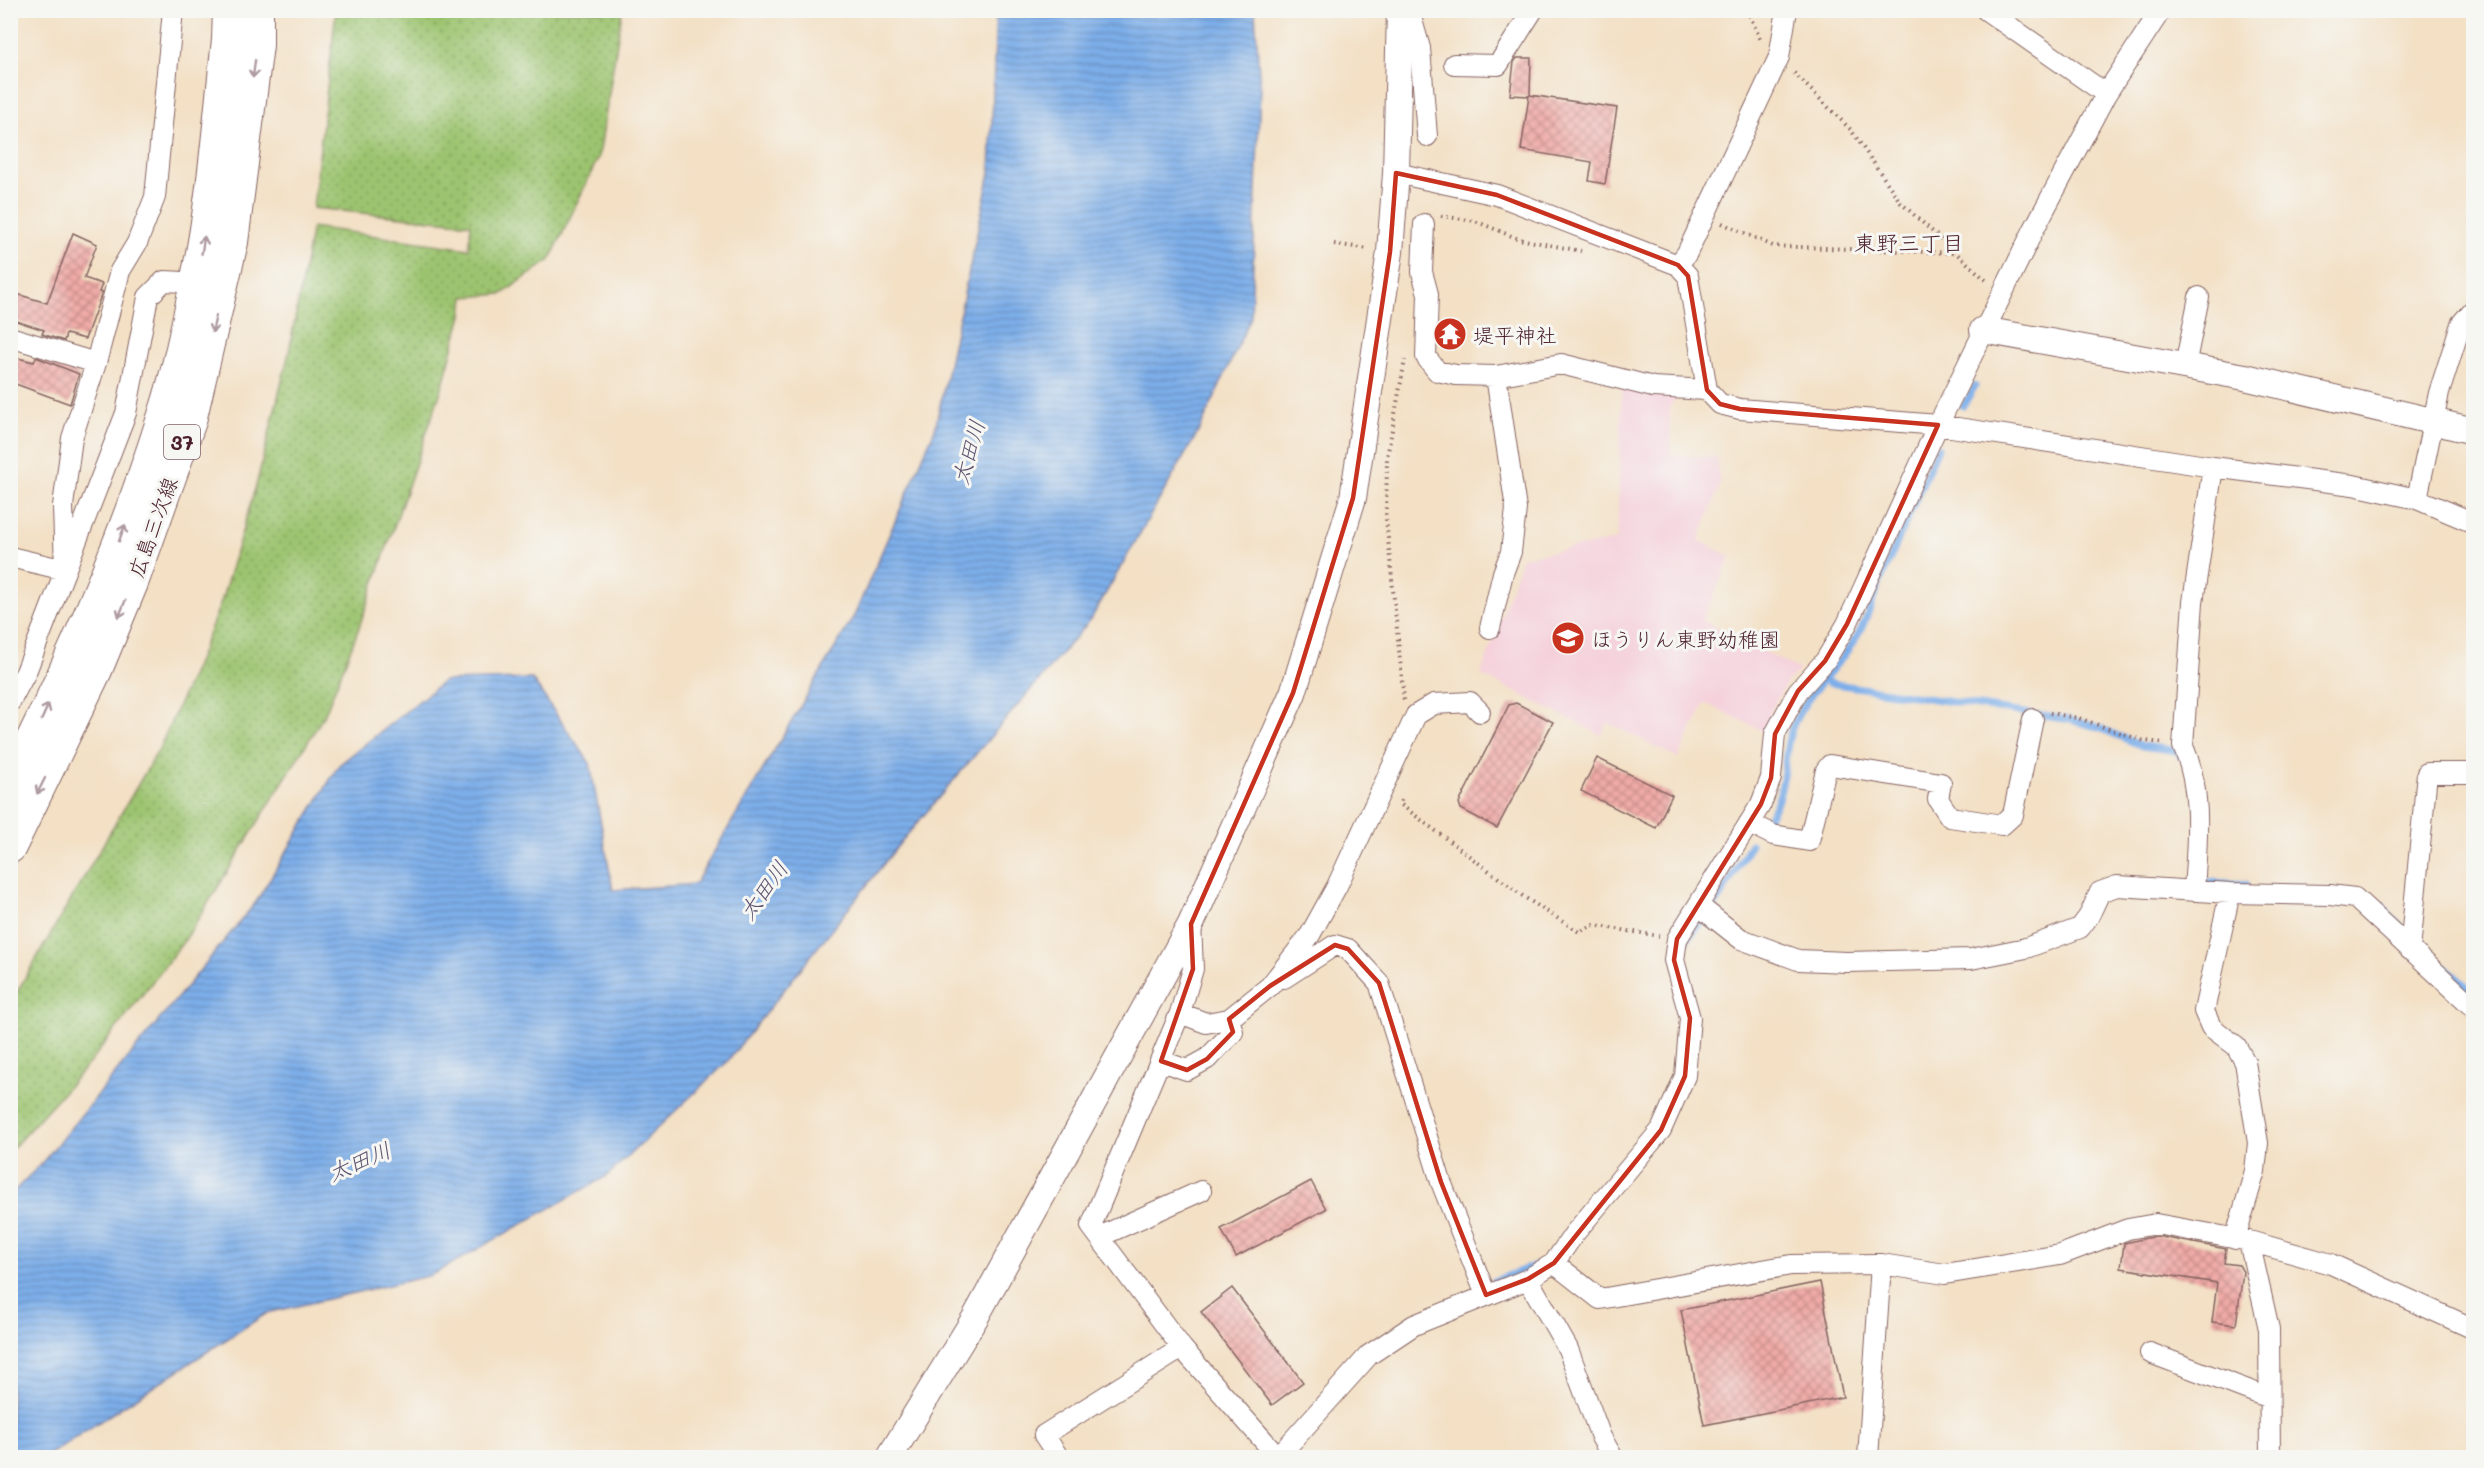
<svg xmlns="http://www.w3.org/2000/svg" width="2484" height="1468" font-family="Mali,'Klee One',sans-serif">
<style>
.built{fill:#f5cfda}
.grass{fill:url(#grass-dots);stroke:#73724d;stroke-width:1.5}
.water{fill:url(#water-rules);stroke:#64668a;stroke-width:1.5}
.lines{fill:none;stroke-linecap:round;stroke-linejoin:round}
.stream{stroke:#7daee9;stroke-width:7}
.building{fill:url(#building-cross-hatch)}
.minor-casing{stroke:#856361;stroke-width:22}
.tertiary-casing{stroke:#856361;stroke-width:28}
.primary-casing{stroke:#856361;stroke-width:34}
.path{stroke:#856361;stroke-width:4;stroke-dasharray:1.5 4.5;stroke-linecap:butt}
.minor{stroke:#fff;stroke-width:20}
.tertiary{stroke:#fff;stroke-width:26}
.primary{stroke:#fff;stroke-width:32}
.oneway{stroke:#ae9aa0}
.marked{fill:none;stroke:#c8321e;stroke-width:4.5;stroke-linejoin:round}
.labels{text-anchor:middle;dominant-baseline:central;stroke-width:6;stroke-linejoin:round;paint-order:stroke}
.shield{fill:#f6f6f2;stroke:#7e6067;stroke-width:1.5}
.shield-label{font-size:20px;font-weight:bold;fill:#4a1f2b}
.poi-label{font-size:21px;fill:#4a1f2b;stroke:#f6f6f2;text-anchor:start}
.street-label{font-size:21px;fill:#4a1f2b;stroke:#f6f6f2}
.neighbourhood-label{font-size:22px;fill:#4a1f2b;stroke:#f6f6f2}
.water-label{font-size:22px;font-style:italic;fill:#5c516e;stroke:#f6f6f2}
</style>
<defs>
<pattern id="grass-dots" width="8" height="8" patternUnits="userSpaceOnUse" patternTransform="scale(1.5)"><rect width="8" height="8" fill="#9cc46f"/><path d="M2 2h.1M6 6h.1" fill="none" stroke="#819f5b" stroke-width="1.8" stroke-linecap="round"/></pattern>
<pattern id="water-rules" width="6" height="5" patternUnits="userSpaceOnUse" patternTransform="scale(1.5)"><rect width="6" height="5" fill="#7daee9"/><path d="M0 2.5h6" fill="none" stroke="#688dbd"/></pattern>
<pattern id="building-cross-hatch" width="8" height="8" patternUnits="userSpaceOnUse" patternTransform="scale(1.5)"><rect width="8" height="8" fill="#f0aba7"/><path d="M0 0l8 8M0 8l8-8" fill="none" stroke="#c48b88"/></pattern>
</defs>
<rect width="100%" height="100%" fill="#f6f6f2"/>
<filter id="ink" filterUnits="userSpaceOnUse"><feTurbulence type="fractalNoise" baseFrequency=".0167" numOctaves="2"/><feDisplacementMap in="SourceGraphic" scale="12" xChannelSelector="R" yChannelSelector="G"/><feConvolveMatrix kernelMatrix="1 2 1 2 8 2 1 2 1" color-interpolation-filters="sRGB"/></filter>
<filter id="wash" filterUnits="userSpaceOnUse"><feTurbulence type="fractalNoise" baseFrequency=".008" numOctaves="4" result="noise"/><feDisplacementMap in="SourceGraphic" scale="24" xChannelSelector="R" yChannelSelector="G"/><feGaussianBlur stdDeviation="1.35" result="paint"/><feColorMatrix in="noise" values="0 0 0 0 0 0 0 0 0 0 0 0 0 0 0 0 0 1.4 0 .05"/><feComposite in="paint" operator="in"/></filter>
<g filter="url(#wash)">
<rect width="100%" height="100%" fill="#f3e0c5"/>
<!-- built -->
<path class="built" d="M1622 384 1681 394 1670 406 1671 456 1717 457 1720 486 1699 540 1731 557 1702 620 1800 670 1787 682 1771 710 1765 732 1705 703 1678 758 1608 723 1601 735 1481 675 1522 557 1617 540Z"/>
<!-- grass -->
<path class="grass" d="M336 11H622L599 156 550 260 502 294 464 297 462 315 442 388 357 633 325 714 187 937 91 1061 11 1150V1002L160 747 200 656 222 599 257 482 288 357 312 227 469 249 471 224 313 208Z"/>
<!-- water -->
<path class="water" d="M996 11H1255L1260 89 1251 317 1201 427 1091 619 901 842 727 1062 607 1176 432 1275 267 1313 45 1457H11V1194L41 1164 256 902 339 765 444 681 532 679 590 763 613 890 695 884 854 616 935 429 990 173Z"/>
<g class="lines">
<!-- stream -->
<path class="stream" d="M1963 406 1975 386
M1825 679 1829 683 2070 720 2097 727 2142 746 2178 751 2180 756
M1769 816C1790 788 1780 752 1795 721 1811 688 1841 665 1859 633 1868 617 1873 598 1880 582 1899 537 1919 493 1938 448
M2206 882 2246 884
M2364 895 2381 905 2402 928
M1714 907 1751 844
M1688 938 1704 919
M2442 965 2474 993
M1494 1281 1534 1266
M1254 1458 1255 1457"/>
</g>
<g id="blocks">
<!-- building -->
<path class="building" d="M1517 58H1531L1530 95 1617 108 1605 184 1589 181 1592 162 1521 150 1529 96 1510 95 1514 62Z
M73 233 97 244 84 278 102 284 99 292 102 293 85 339 66 334 64 341 42 334 44 330 10 319V292L47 303Z
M10 356 34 362 36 357 79 374 70 404 10 382Z
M1516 703 1553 722 1497 828 1461 809 1459 803 1509 705Z
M1597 758 1672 795 1656 828 1581 791Z
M1311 1181 1326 1209 1236 1257 1221 1229Z
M2156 1236 2226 1249 2224 1263 2239 1265 2243 1272 2236 1325 2212 1322 2217 1283 2121 1268 2124 1243Z
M1820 1282 1843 1397 1704 1425 1681 1310Z
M1232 1288 1303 1382 1272 1405 1201 1312Z"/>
</g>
</g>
<g filter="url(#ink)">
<use href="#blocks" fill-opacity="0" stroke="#856361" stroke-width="1.5"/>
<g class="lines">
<!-- minor casing -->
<g class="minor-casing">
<path id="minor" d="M1409 10 1420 48 1427 136
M1986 10 2106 94
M1454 64 1498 65 1533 10
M1396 173 1497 195 1678 265 1688 276 1707 390 1720 404 1740 409 1938 425 2213 467 2353 485 2417 499 2474 523
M1424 224 1422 272 1428 294 1426 357 1437 371 1456 375 1496 376
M1678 265 1687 253 1779 57 1787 10
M10 337 96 363
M2185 366 2199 297
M2417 499 2439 393 2461 324 2474 309
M10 557 65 570 63 506 72 438 96 363 120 271 137 243 155 197 173 10
M1490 628 1503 573 1511 552 1516 509 1496 376 1561 364 1653 387 1707 390
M10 702 26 672 126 413 148 297 164 281 205 283
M1749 823 1773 835 1809 841 1826 770 1830 765 1941 783 1938 799 1950 817 2002 825 2013 815 2033 719
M2194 891C2197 842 2203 792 2183 746L2193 602 2213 467
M2230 893 2204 1011 2211 1027 2236 1046 2245 1062 2258 1143 2255 1171 2235 1239
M1699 906 1741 939 1798 960 1847 962 1971 959 2026 948 2080 928 2089 916 2100 892 2117 886 2230 893 2330 895 2355 898 2474 1008
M1191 924 1193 969 1180 1013 1091 1226 1182 1348 1279 1458
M2410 950 2427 773H2474
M1284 978 1335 945 1348 949 1379 983 1441 1182 1486 1295
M1180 1013 1206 1023 1229 1019 1270 986 1310 935 1337 886 1416 715 1434 704 1470 702 1480 712
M1161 1061 1187 1070 1207 1059 1233 1032 1229 1019
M1099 1237 1201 1191
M2249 1241 2269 1329 2270 1458
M1554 1263 1600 1299 1791 1265 1881 1264 1945 1274 2060 1255 2128 1229 2156 1224 2249 1241 2331 1264 2474 1329
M1528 1279 1568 1349 1601 1437 1613 1458
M2150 1353 2269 1398
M1059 1458 1044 1435 1182 1348
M1277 1458 1369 1355 1414 1325 1528 1279 1554 1263 1574 1234 1661 1130 1685 1076 1690 1018 1674 960 1677 939 1761 804 1771 778 1775 734 1798 691 1825 661 1847 624 1938 425 2034 229 2106 94 2161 10
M1868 1458 1881 1264"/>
</g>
<!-- tertiary casing -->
<g class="tertiary-casing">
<path id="tertiary" d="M1983 330 2245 377 2474 431
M889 1458 975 1318 1191 924 1293 693 1353 498 1390 252 1396 173 1400 10"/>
</g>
<!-- primary casing -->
<g class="primary-casing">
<path id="primary" d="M10 784C71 665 124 542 164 415 178 372 187 327 196 283 213 206 219 119 228 40L229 10
M10 847 96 670 132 583 190 421 232 242 257 45V10"/>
</g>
<!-- path -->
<path class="path" d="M1747 10 1761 40
M1794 73 1851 130 1901 203 1988 282
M1441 216 1475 221 1519 239 1581 251
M1722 223 1773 246 1953 253
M1334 244 1369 249
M1404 700 1386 518 1387 457 1405 360
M2050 713 2078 718 2144 741 2164 743
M1401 800 1400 804 1524 897 1579 932 1593 925 1659 936"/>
<!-- minor -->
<use href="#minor" class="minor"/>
<!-- tertiary -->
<use href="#tertiary" class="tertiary"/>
<!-- primary -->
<use href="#primary" class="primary"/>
</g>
<!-- one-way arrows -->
<defs><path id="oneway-shaft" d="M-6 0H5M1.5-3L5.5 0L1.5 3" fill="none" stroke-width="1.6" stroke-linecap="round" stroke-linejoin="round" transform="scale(1.5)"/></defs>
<g class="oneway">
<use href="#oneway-shaft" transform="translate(254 69) rotate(97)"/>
<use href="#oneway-shaft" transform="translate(203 245) rotate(-81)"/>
<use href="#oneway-shaft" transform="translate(214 324) rotate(103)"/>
<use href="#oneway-shaft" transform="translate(122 533) rotate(-70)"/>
<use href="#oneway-shaft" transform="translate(122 609) rotate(112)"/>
<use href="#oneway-shaft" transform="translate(45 712) rotate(-66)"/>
<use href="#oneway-shaft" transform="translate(41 786) rotate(117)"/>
</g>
</g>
<!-- marked area -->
<path class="marked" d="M1396 173 1497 195 1678 265 1688 276 1707 390 1720 404 1740 409 1938 425 1847 624 1825 661 1798 691 1775 734 1771 778 1761 804 1677 939 1674 960 1690 1018 1685 1076 1661 1130 1554 1263 1528 1279 1486 1295 1441 1182 1379 983 1348 949 1335 945 1270 986 1229 1019 1233 1032 1207 1059 1187 1070 1161 1061 1193 969 1191 924 1293 693 1353 498 1390 252Z"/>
<!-- icons -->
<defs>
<g id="temple-disc" transform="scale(1.725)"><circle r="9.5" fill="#c8321e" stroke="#f6f6f2"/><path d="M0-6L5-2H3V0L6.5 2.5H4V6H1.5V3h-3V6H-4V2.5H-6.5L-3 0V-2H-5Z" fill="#fff"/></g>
<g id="school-disc" transform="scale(1.725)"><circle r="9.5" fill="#c8321e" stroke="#f6f6f2"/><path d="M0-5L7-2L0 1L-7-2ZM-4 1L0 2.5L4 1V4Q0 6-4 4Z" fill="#fff"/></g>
</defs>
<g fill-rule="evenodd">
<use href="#temple-disc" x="1450" y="334"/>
<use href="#school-disc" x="1568" y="638"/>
</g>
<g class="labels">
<!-- shield labels -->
<rect class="shield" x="164" y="425" width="36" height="34" rx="4.5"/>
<g class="shield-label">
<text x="182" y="442">37</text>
</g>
<!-- poi labels -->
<g class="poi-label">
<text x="1473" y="334">堤平神社</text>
<text x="1591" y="638">ほうりん東野幼稚園</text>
</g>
<!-- street labels -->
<g class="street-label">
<text transform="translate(152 527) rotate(-70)">広島三次線</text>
</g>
<!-- neighbourhood labels -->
<g class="neighbourhood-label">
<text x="1909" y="242">東野三丁目</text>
</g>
<!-- water labels -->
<g class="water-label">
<text transform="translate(968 452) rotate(-74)">太田川</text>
<text transform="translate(763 890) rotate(-54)">太田川</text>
<text transform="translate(359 1161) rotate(-23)">太田川</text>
</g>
</g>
<!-- margin -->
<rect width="2484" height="1468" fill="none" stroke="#f6f6f2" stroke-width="36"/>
</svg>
